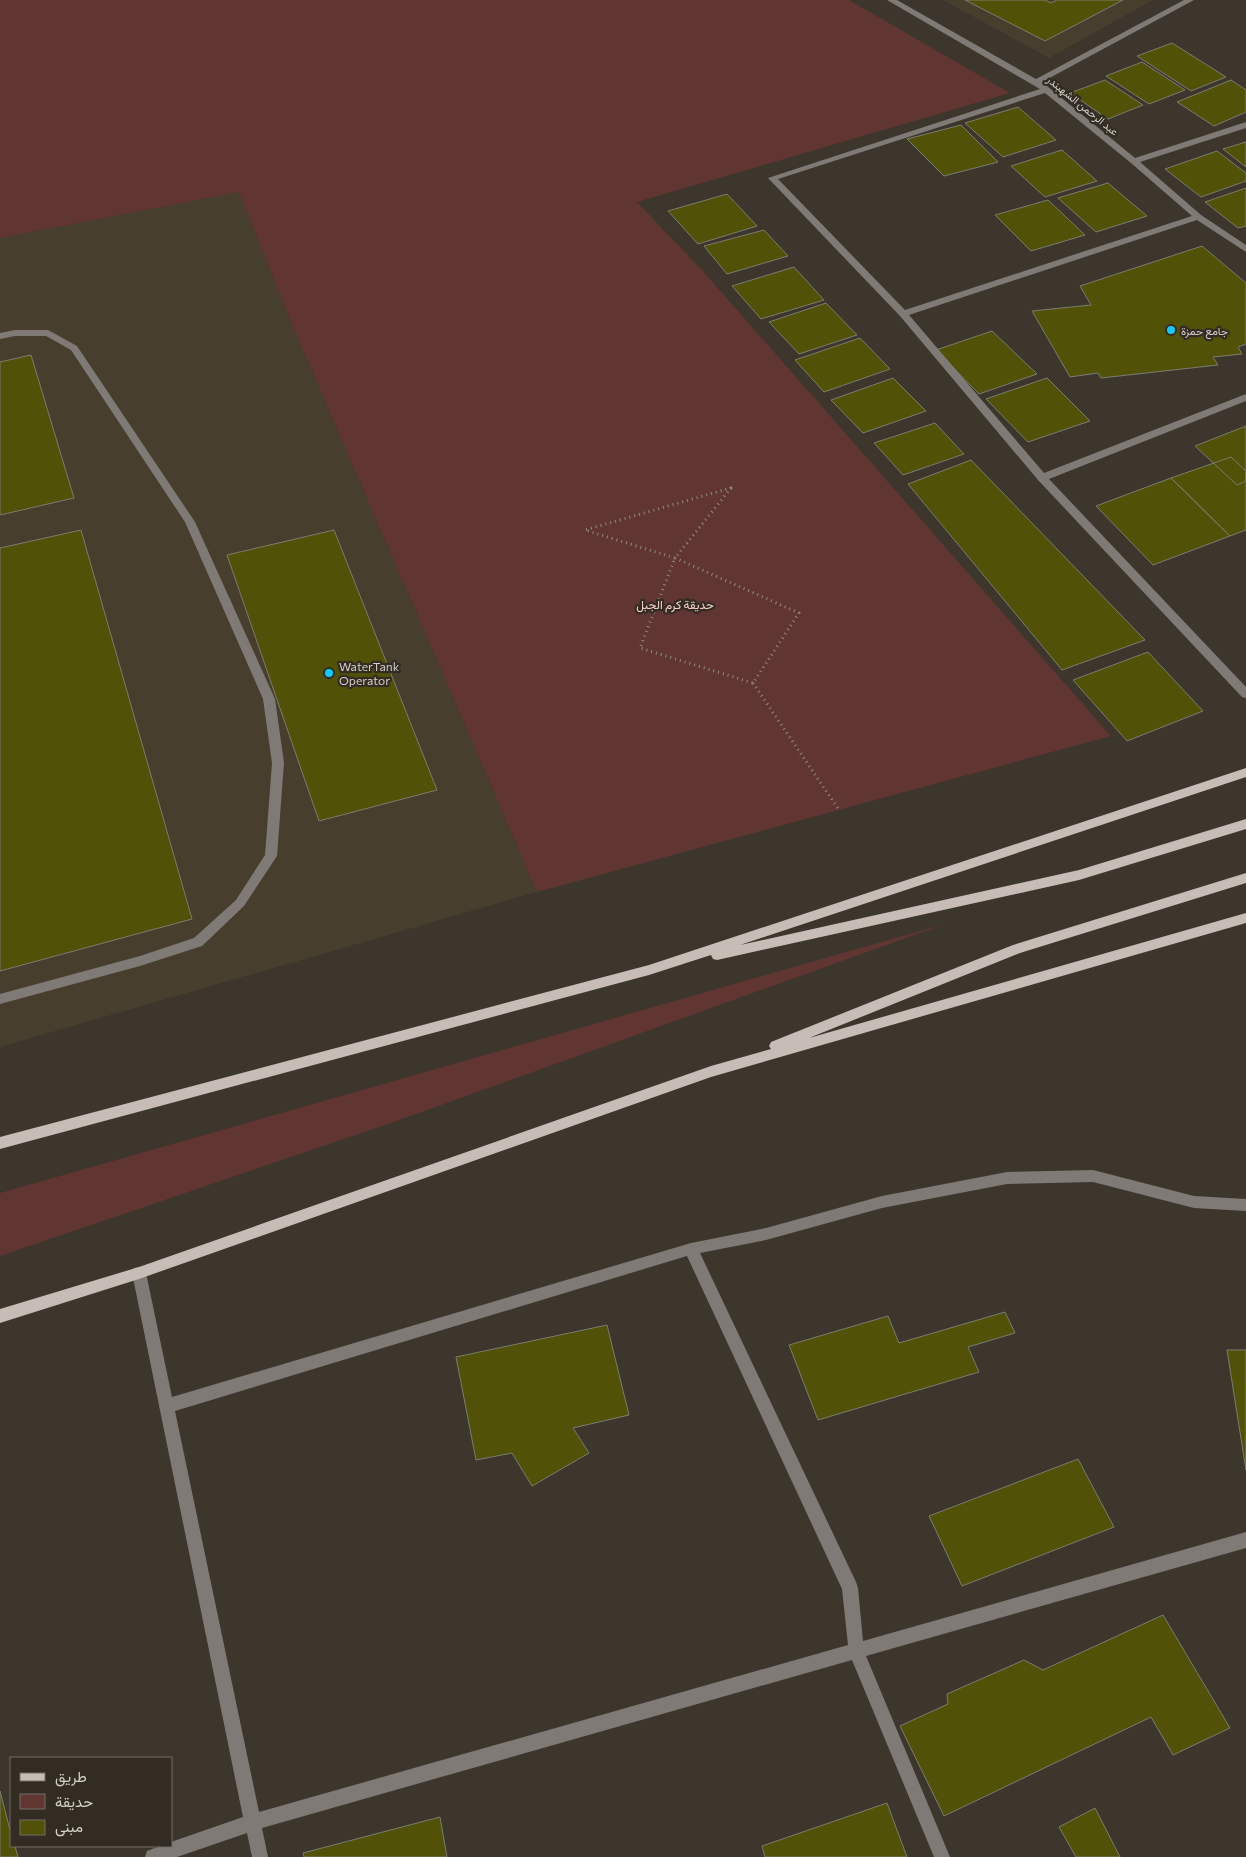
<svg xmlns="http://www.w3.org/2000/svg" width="1246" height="1857" font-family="Commissioner,Vazirmatn,sans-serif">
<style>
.built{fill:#473e2e}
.green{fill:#603532}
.building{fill:#515108;stroke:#7c7c70}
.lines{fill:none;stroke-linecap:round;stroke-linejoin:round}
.path{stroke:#908b84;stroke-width:3;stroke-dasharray:1 4;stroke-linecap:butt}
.minor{fill:#807a77;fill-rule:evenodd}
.major{fill:#c7bcb6;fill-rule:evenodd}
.poi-dot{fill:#14cafb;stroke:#322c23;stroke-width:2}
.labels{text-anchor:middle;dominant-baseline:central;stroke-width:4.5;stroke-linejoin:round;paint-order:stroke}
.far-street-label{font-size:11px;fill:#d5d1cb;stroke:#322c23}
.far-poi-label{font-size:11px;fill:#d5d1cb;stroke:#322c23;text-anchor:start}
.park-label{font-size:12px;fill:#fad1cd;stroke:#322c23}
.poi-label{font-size:12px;fill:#d5d1cb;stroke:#322c23;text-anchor:start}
</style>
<rect width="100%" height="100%" fill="#3c362d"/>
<!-- built -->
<path class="built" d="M943 0H1153L1049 58Z
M239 191 296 334 537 892 0 1047V238Z"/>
<!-- green -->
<path class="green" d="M0 0H849L1010 93 637 202 703 271 1111 736 537 892 296 334 239 192 0 238Z
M945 924 391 1123 0 1256V1193Z"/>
<!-- building -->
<path class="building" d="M965 0H1045L1051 3 1057 0H1123L1045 41Z
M1172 43 1226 77 1191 91 1137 56Z
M1142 62 1185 90 1149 104 1106 76Z
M1105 80 1143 105 1108 119 1070 93Z
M1231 80 1246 90V112L1214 126 1177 102Z
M1018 107 1056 140 1003 157 965 123Z
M961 125 998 162 944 176 907 139Z
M1246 142V167L1223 149Z
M1062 150 1097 181 1045 197 1011 166Z
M1217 151 1246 173V181L1201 197 1165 169Z
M1108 183 1147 216 1096 232 1058 198Z
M1246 188V226L1238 228 1205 202Z
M727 194 757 226 698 244 668 211Z
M1048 200 1085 235 1031 251 995 215Z
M764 230 788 256 727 274 704 246Z
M1202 246 1246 283V344L1238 347 1242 354 1213 357 1218 365 1101 378 1098 373 1070 377 1032 311 1091 305 1080 286Z
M794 267 824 300 761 319 732 286Z
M826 303 857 335 799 354 769 322Z
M992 331 1037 374 979 394 936 350Z
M860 338 890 369 824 392 795 360Z
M31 355 74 498 0 515V362Z
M893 378 926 411 863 433 831 400Z
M1047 378 1090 421 1028 442 986 399Z
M935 423 964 454 903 475 874 443Z
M1246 426V481L1237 485 1195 446Z
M1231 457 1246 471V530L1230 536 1171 478Z
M971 460 1145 640 1062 670 908 484Z
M1171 478 1230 536 1153 565 1096 506Z
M81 530 192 919 0 971V548Z
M334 530 437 790 319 821 227 555Z
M1148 652 1203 711 1127 741 1073 680Z
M1005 1312 1015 1333 968 1347 979 1372 818 1420 789 1345 888 1316 899 1343Z
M607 1325 629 1415 573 1428 589 1453 532 1486 512 1453 476 1460 456 1357Z
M1227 1350H1246V1470Z
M1078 1459 1114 1527 962 1586 929 1516Z
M1163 1615 1230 1728 1173 1755 1151 1717 944 1816 900 1726 948 1704 947 1694 1024 1660 1043 1670Z
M0 1791 11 1834V1846H15L18 1857H0Z
M887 1803 907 1857H765L762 1846Z
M1095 1808 1120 1857H1076L1059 1827Z
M440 1817 447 1857H304L303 1853Z"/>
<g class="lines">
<!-- path -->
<path class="path" d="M731 488 675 558 585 530Z
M675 558 799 613 753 683 640 648Z
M753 683 839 810"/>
<!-- minor -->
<path class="minor" d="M887 0H897L1036 79 1184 0H1194L1042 82 1135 158 1246 122V128L1140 162 1201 215 1246 245V252L1197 220 909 315 1044 473 1246 394V401L1049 479 1246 687V698L1242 697 1038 480 900 316 768 178 1040 89ZM1045 93 1131 163 1192 216 905 310 778 179Z
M15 330H48L77 346 195 522 275 699 284 763 277 856 244 906 202 946 140 966 0 1004V994L140 956 194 938 236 900 265 855 272 763 263 699 185 522 71 350 46 336H15L0 339V333Z
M1093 1170 1194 1196 1246 1199V1211L1194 1208 1093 1182 1007 1184 882 1208 766 1240 700 1253 856 1582 858 1588 863 1641 1246 1532V1548L866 1656 950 1857H934L852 1660 262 1828 268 1857H252L247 1833 177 1857H145L147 1851C156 1847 162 1846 171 1846V1842L243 1817 132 1273 134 1268 139 1267 144 1268 146 1273 172 1397 691 1243 766 1228 882 1196 1007 1172ZM687 1256 842 1589 848 1645 259 1812 175 1411Z"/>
<!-- major -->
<path class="major" d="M1246 768V777L740 945 1079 870 1246 819V829L1079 880 717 960 713 959 711 955 649 975 0 1149V1137L649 965Z
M1246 873V883L1020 953 809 1038 1246 913V923L711 1077 139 1279 0 1323V1309L139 1267 711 1066 771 1049 769 1046 771 1042 1013 945Z"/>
</g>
<!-- markers -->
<g class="poi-dot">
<circle cx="1171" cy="330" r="5"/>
<circle cx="329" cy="673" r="5"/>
</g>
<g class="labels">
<!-- far-street labels -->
<g class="far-street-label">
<text transform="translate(1083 105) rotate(39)">عبد الرحمن الشهبندر</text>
</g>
<!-- far-poi labels -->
<g class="far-poi-label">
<text x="1181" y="330">جامع حمزة</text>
</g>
<!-- park labels -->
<g class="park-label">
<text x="675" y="604">حديقة كرم الجبل</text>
</g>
<!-- poi labels -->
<g class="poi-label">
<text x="339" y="666">WaterTank<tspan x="339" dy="14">Operator</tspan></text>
</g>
</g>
<!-- legend -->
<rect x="10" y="1757" width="162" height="90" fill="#322c23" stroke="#736e66"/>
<rect x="20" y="1773" width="25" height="8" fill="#c7bcb6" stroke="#736e66"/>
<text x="55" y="1782" font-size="15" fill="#d5d1cb">طريق</text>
<rect x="20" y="1794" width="25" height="15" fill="#603532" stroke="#736e66"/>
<text x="55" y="1807" font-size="15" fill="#d5d1cb">حديقة</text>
<rect x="20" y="1820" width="25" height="15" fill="#515108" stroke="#736e66"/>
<text x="55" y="1832" font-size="15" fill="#d5d1cb">مبنى</text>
</svg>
